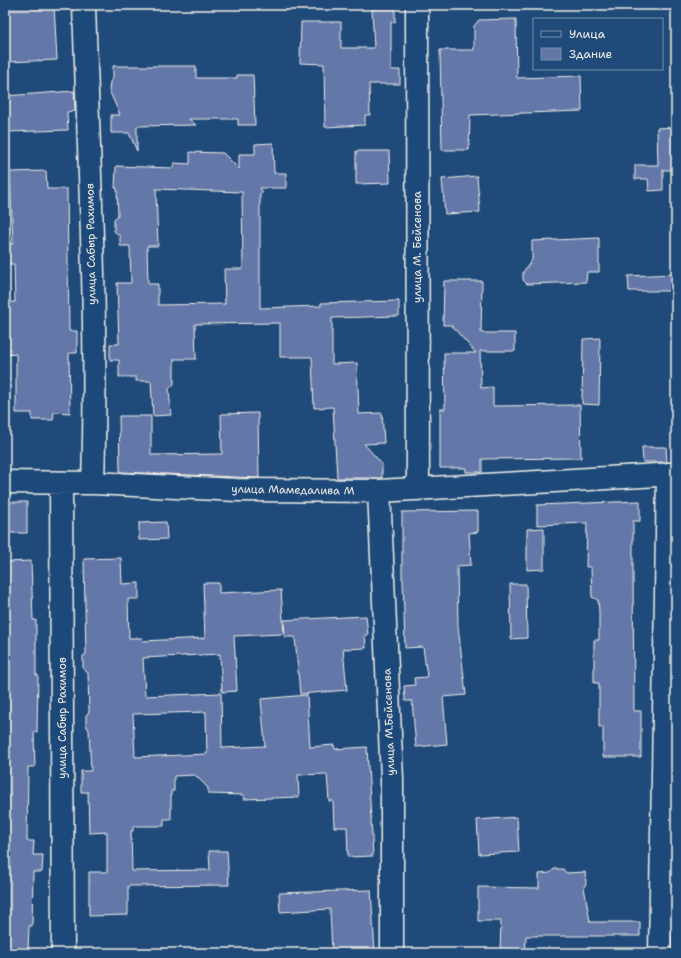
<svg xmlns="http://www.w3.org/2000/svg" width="681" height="958" font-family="'Shantell Sans',sans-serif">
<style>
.building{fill:#6377a8;stroke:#f4f1e8;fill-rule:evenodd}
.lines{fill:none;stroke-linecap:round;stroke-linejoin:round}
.street-casing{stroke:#f4f1e8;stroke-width:25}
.street{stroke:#1f4a7a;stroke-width:22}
.labels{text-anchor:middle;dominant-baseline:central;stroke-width:4;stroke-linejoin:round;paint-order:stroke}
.street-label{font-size:11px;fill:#f4f1e8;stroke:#1f4a7a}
</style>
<rect width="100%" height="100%" fill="#1f4a7a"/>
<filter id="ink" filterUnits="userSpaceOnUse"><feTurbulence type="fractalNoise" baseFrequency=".025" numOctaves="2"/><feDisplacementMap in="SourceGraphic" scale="8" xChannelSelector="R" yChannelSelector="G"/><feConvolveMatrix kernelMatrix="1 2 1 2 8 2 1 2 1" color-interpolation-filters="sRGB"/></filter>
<g filter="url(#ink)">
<!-- building -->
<path class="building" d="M5 5H54L57 60 5 62Z
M395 8V22H391V70H400V84H369L370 115H365V125L325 127 324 64 300 63 301 22H341V48H374L372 9Z
M516 19 517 78 581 76 582 111 470 115 469 150H442L440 50H474V26L479 20Z
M113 66H196V78H237V75H253L255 125H238V119H189L196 125 137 126V151L129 133H111V115H120L109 90 110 82 113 77Z
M74 91 75 111 67 112 68 130 5 132V96Z
M676 127V170H663V190L649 191 648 179H635V165H658L657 128Z
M273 143 274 173H286V188H260L263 193H260V308L321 306V303L399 301V316L332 318V364L357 363 359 414 382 413 384 443 364 444 382 464V478H337L333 407 314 408 312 357H280V323L195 324 196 359H174V384L169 389 171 415 153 416 151 381H136V377H119V360H110V344H119L117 283H131L130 246H120V236L114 231V219L118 215 117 188H115L116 166 173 168 174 163 190 164V152L223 153 239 169V154H255V144ZM156 189 242 192 243 269H224L225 304 158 305V284H148L147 246H158Z
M356 151H389L390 183 356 184Z
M46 171 47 189H67L69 331H77V353H69L70 413 54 412 53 420H32V413H16V354L6 355 5 302H15L14 264H5V244H13L10 172Z
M477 176 480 212 445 214 442 179Z
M599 238V272H587L586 282 527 284 523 280V272L532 260V241Z
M676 274V291H629L628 276Z
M444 281H482L481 333H515V351H480L481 388 493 387V406L580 405 581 458 482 459V472H466V468H440V409H445L444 353H476L451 325H443Z
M600 338 599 405 582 404 583 339Z
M258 413 259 478 120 472 119 416H151V455L222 454 221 414Z
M642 447H666L667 462H643Z
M640 501V521H633V571L634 711H641V757H603V727H599V683H594V640H599V612L598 600 592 597 591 567H586L587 523 537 525V505Z
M5 502H27V533H5Z
M478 511V532L469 533 471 565 457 566 458 626 466 695 443 697 447 744 416 747 412 701H405L404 686 415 685 414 678 427 677 423 647 405 648 403 579H402V512Z
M166 522 167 539 139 540V523Z
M544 528V569L527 570V529Z
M121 558 122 584 139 583V599H128L129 638H142L143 641 205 638 203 583H219V593L281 590 284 634 234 636 237 691 222 692 220 654 143 658 145 696 221 693 222 748 265 746 261 699 307 695 310 747 334 745 335 749 367 747 373 856 348 857 347 827H334L333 801H329L327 774 298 775 299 797 244 799V795L208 794V788L195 775 174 776V791H171V819H164V826H133V831H131L132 871 210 870 209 851H227L229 885 128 886V915L89 916V872H107V832L89 833 88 792H81V771H91L89 730 86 725V715L89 712 88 673 83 669V656L86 654 84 559ZM206 712 207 754 135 757 133 714Z
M31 561 33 620H36V675H38L37 732H34L35 767H28L27 841H34L33 855H43L42 872H33L32 926H29L28 951 5 950V562Z
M510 584H526L527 638 511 639Z
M366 616 368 635H365L366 648 343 649 347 690 300 694 295 637H285L284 620Z
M517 817 519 852 479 854 477 820Z
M554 869H563L566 873 585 872 586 883 584 887 590 922H640V936H526L525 953H500L501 921H478V887L539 888V874L550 873Z
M371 890 375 953H332L330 909 280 912 279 893Z"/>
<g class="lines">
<!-- street casing -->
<g class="street-casing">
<path id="street" d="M84 5C89 164 98 324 93 483
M417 5 418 489
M5 482 93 483 237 490 379 491 676 474
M61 483 63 953
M379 491 392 779V953
M660 953 668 474"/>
</g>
<!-- street -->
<use href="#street" class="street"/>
</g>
</g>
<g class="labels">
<!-- street labels -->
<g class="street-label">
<text transform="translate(91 244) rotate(-91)">улица Сабыр Рахимов</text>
<text transform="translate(417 247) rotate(-90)">улица М. Бейсенова</text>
<text transform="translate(293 490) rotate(1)">улица Мамедалива М</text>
<text transform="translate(62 718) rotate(-90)">улица Сабыр Рахимов</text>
<text transform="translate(389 722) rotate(-92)">улица М.Бейсенова</text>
</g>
</g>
<!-- margin -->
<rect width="681" height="958" fill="none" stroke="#1f4a7a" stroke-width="20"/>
<rect x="10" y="10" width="661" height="938" fill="none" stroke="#f4f1e8" stroke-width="1.5" filter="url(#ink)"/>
<!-- legend -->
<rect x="533" y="18" width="130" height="52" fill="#1f4a7a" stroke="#748da6"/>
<rect x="541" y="31" width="20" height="6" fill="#1f4a7a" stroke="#748da6"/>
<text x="569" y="38" font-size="12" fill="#f4f1e8">Улица</text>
<rect x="541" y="48" width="20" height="12" fill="#6377a8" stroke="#748da6"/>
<text x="569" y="58" font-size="12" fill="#f4f1e8">Здание</text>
</svg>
